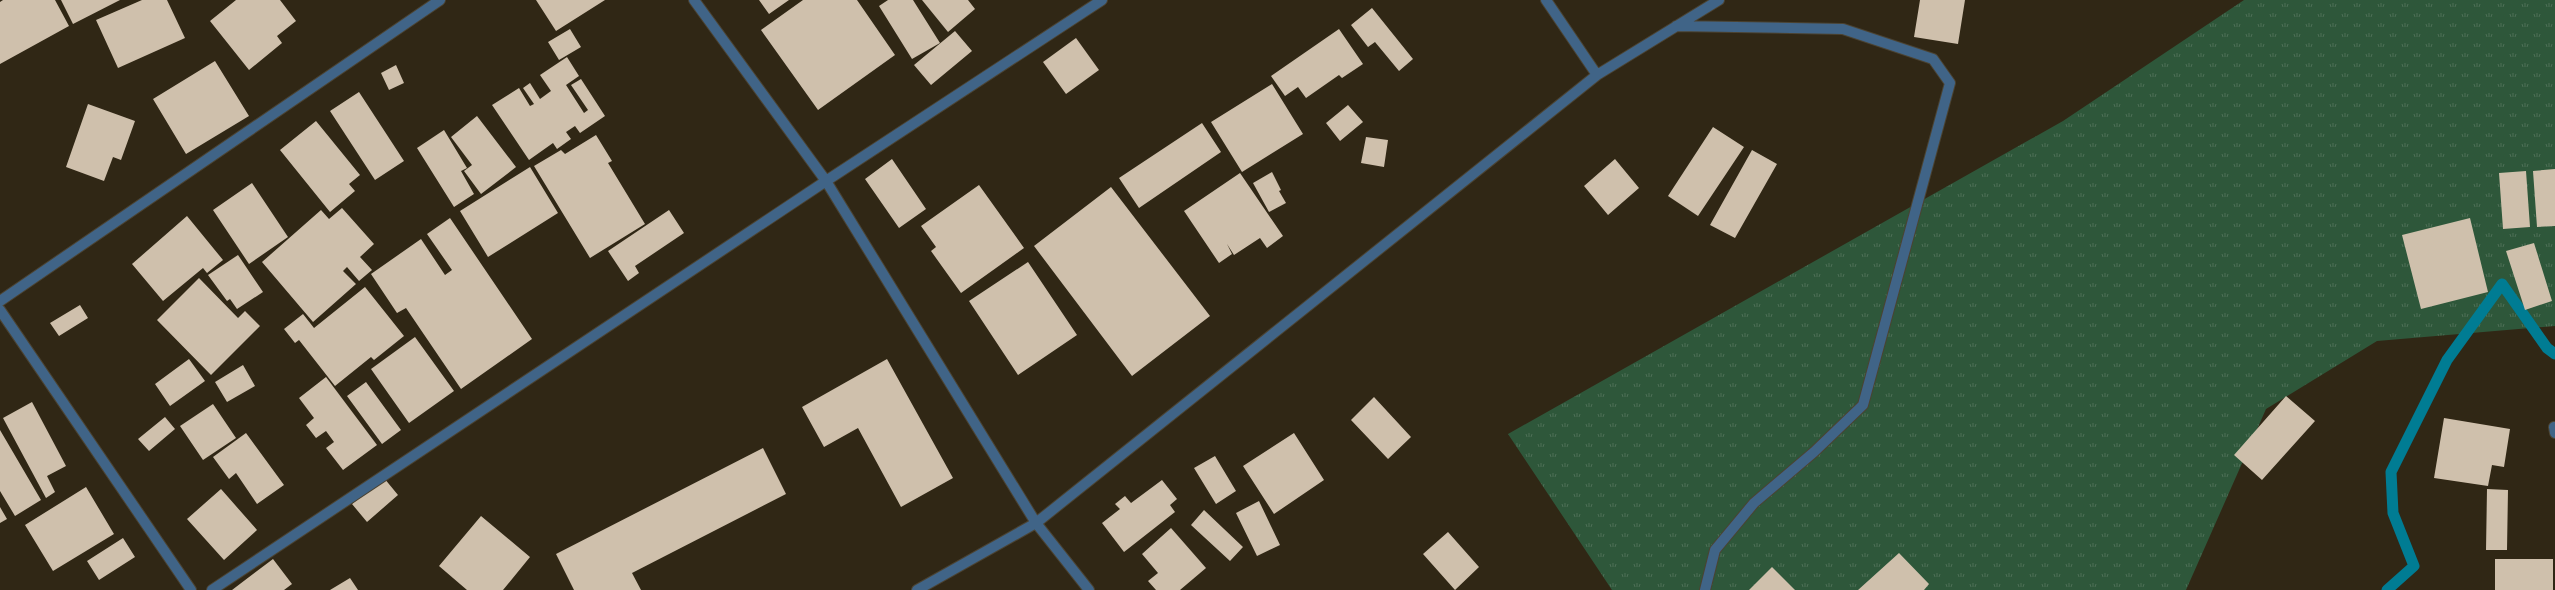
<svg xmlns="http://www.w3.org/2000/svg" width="2555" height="590" font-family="'PT Sans',sans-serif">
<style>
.grass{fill:url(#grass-tufts)}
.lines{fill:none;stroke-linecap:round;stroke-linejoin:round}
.stream{stroke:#007c93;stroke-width:11}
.building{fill:#cfc0ac}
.minor-casing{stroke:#4b4332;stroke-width:12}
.minor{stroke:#406487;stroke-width:10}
</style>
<defs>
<pattern id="grass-tufts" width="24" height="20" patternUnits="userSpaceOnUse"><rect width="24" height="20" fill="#2e573a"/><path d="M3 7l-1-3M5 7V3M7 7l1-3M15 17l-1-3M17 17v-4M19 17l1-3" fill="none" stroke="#4d6f56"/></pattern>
</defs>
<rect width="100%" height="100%" fill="#302715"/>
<!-- grass -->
<path class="grass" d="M2244 0H2555V326L2377 341 2266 409 2186 590H1612L1508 434 2063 121Z"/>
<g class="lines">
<!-- stream -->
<path class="stream" d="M2387 590 2414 566 2393 513 2391 472 2447 360 2502 284 2547 348 2555 354"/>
</g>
<!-- building -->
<path class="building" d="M3 0H55L69 26 0 64V2Z
M61 0H120L73 24Z
M142 0H167L185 38 118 68 96 20Z
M236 0H280L296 21 277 36 282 43 249 70 210 21Z
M536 0H605L556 31Z
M759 0H789L769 14Z
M803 0H857L895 55 818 110 761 30Z
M888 0H913L940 43 912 59 879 6Z
M922 0H968L975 9 948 32Z
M1920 0H1965L1958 44 1914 37Z
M1372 8 1413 59 1399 71 1375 42 1368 47 1351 25Z
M570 29 581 47 559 60 548 42Z
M1339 29 1363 64 1342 78 1339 75 1306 98 1298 87 1285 96 1271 76Z
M955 31 972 51 931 85 914 65Z
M1076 38 1099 70 1066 94 1043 62Z
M567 57 579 76 566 85 584 113 588 110 571 85 581 79 605 116 580 133 575 126 566 132 571 139 557 149 553 143 529 160 492 105 519 88 530 106 534 104 523 88 530 83 540 99 551 91 540 75Z
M215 61 249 116 186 154 153 99Z
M396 65 404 83 389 90 381 73Z
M1272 84 1303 134 1242 172 1211 122Z
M359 92 404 161 375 180 330 111Z
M88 104 135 121 121 160 113 157 104 181 66 167Z
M1348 105 1363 122 1340 141 1326 123Z
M477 116 516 167 481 194 464 171 472 165 451 137Z
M316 121 360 175 349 184 355 191 330 212 280 150Z
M1202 123 1221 152 1139 208 1119 178Z
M1713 127 1744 147 1698 216 1668 196Z
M444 130 467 168 461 171 474 194 454 207 417 148Z
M596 135 612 161 608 163 645 224 590 258 534 166 561 150 565 154Z
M1366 137 1388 140 1384 167 1361 163Z
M1752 150 1777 164 1735 238 1710 225Z
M892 159 926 209 899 228 865 179Z
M1615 159 1639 188 1608 215 1584 186Z
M530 167 558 213 488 257 460 211Z
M2555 169V226L2537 227 2533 171Z
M2526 171 2530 227 2503 229 2499 173Z
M1272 172 1281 190 1279 191 1286 203 1269 212 1253 183Z
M1240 173 1283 236 1267 248 1260 238 1234 255 1227 244 1232 254 1219 263 1184 211Z
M252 183 288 237 249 264 213 210Z
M979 185 1024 248 961 293 931 251 936 247 921 226Z
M1111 187 1210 316 1132 376 1034 246Z
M342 208 374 244 360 257 372 270 359 281 347 267 343 271 356 284 313 322 262 262 321 210 329 219Z
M669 210 684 233 635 266 639 273 628 281 608 251Z
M187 216 223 260 207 273 203 268 163 301 132 264Z
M450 218 532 339 461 389 406 308 397 313 371 274 421 239 445 275 452 270 427 234Z
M2470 218 2488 292 2421 309 2402 235Z
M2534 243 2552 301 2525 310 2506 251Z
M238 255 263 292 237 309 230 299 227 301 208 275Z
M1028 262 1077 335 1018 375 969 301Z
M199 278 238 318 245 311 260 326 211 375 157 320Z
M365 287 404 336 374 360 371 357 335 386 299 340 295 343 284 329 303 314 314 328Z
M80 305 88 318 59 336 50 323Z
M415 337 454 391 409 423 371 369Z
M189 359 205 381 170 406 155 384Z
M887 359 953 478 901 507 858 428 824 447 802 407Z
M243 365 255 386 227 402 215 382Z
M326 377 377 445 343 470 326 448 334 442 326 431 316 438 306 425 314 418 299 398Z
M366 382 401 430 382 444 347 396Z
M2286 396 2315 421 2262 480 2234 455Z
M1374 397 1411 437 1388 459 1351 420Z
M32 402 66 466 47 476 55 492 46 498 3 418Z
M213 404 236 438 203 460 180 426Z
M165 417 175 429 149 451 138 439Z
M2444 418 2510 429 2504 467 2492 465 2488 486 2434 478Z
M0 430 41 500 15 516 0 491Z
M246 433 284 485 257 504 236 473 229 479 213 457Z
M1294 433 1324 480 1274 514 1243 466Z
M763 448 786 494 632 573 641 590H574L556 554Z
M1215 456 1236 491 1216 504 1194 468Z
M384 478 398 495 367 522 352 504Z
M1162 480 1177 499 1170 505 1175 512 1124 552 1102 523 1120 509 1115 504 1125 496 1131 503Z
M86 487 114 534 53 571 25 525Z
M221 489 257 530 224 560 187 519Z
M2487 489 2508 490 2507 550H2486Z
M1259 501 1280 545 1257 556 1236 513Z
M0 507 7 519 0 523Z
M1204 510 1243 547 1230 561 1191 525Z
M481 516 530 557 503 590H467L439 566Z
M1171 528 1206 568 1180 590H1156L1148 581 1158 573 1142 554Z
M1448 532 1479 567 1455 590 1423 554Z
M123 538 135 557 99 580 87 561Z
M1899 553 1929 584 1924 590H1858Z
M273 559 292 584 284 590H232Z
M2495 559H2553V590H2495Z
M1772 567 1795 590H1749Z
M350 578 358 590H330Z"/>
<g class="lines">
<!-- minor casing -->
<g class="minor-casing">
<path id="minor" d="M694 0 826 181 1036 523 1089 590
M1546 0 1597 75
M1676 26 1843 29 1933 59 1950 83 1863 405 1814 452 1754 503 1715 550 1705 590
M0 301 440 0
M0 310 191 590
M2554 427 2555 433
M212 590 826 181 1102 0
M917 590 1036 523 1597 75 1719 0"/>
</g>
<!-- minor -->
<use href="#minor" class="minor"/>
</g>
</svg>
